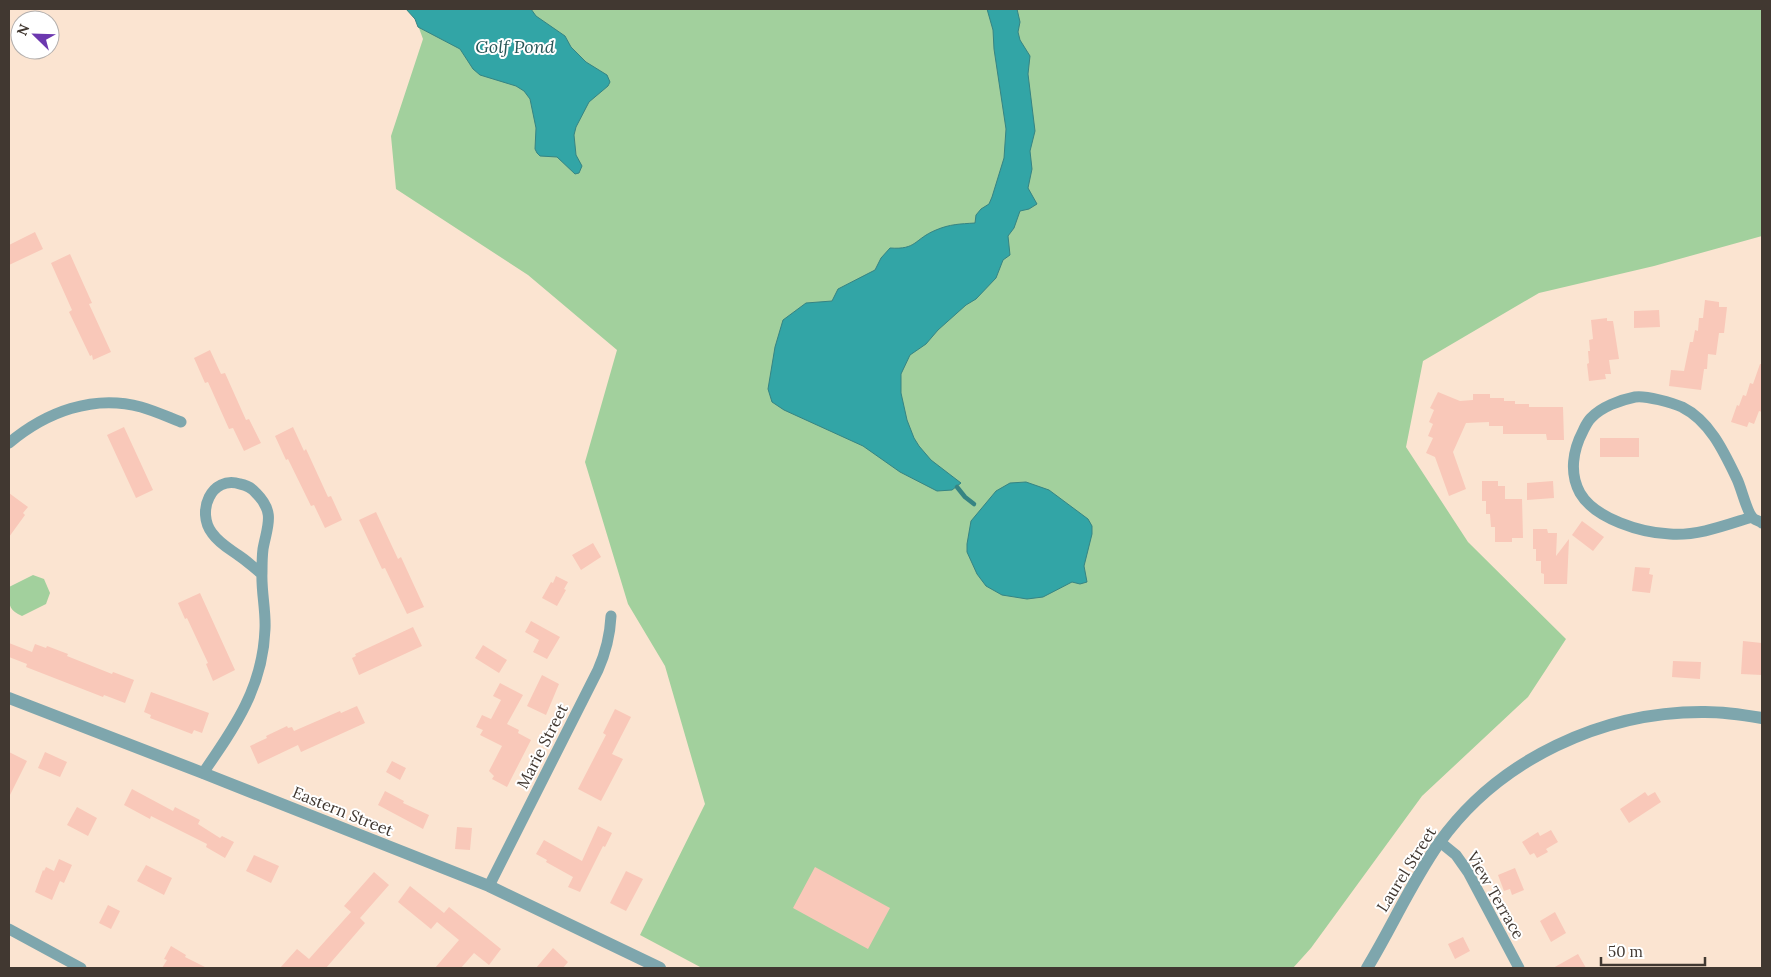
<svg xmlns="http://www.w3.org/2000/svg" width="1771" height="977" font-family="Lora,serif">
<style>
.green{fill:#a2d09d}
.water{fill:#32a5a6;stroke:#368483}
.lines{fill:none;stroke-linecap:round;stroke-linejoin:round}
.stream{stroke:#368483;stroke-width:4.5}
.building{fill:#f9c8b9}
.minor{stroke:#7ea6ad;stroke-width:11}
.tertiary{stroke:#7ea6ad;stroke-width:12}
.labels{text-anchor:middle;dominant-baseline:central;stroke-width:4;stroke-linejoin:round;paint-order:stroke}
.street-label{font-size:16px;fill:#413831;stroke:#fff}
.water-label{font-size:18px;font-style:italic;fill:#275657;stroke:#fff}
</style>
<rect width="100%" height="100%" fill="#fbe4d1"/>
<!-- green -->
<path class="green" d="M412 9H1762V236L1654 266 1539 293 1423 361 1406 447 1468 542 1566 639 1528 697 1422 796 1311 948 1293 968H702L640 935 705 804 665 666 628 604 585 462 617 350 528 275 396 189 391 136 423 39Z
M33 575 44 579 50 593 46 604 22 616C7 609 9 603 9 587Z"/>
<!-- water -->
<path class="water" d="M406 9H531L536 16 565 36 571 47 586 62 607 75 610 82 608 86 589 102 576 127 574 135 576 155 582 166 579 173 575 174 557 157 540 156 537 153 535 149 536 128 530 99 524 91 516 86 480 75 473 69 460 49 418 27 415 19Z
M987 9H1017L1020 22 1018 32 1020 40 1030 56 1028 74 1035 131 1030 151 1032 169 1028 188 1037 204 1029 209 1020 211 1014 228 1008 236 1010 255 1003 260 996 278 976 299 966 305 938 330 926 344 910 355 901 374V393L907 420 914 438 919 446 931 460 961 483 952 490 937 491 900 472 863 446 784 410 772 402 768 389 775 347 783 320 806 303 832 301 838 289 875 270 881 258 890 248C917 250 914 239 936 230 950 224 960 224 975 223L976 215 981 209 989 204 992 197 1004 158 1006 129 994 49 993 30Z
M1026 482 1049 490 1088 519 1092 526V534L1084 566 1087 582 1080 584 1072 582 1043 597 1027 599 1002 595 986 586 977 574 967 552V544L971 521 996 491 1010 483Z"/>
<g class="lines">
<!-- stream -->
<path class="stream" d="M957 487 965 497 974 504"/>
</g>
<!-- building -->
<path class="building" d="M35 232 43 249 9 265V245Z
M70 254 92 303 89 304 111 352 93 360 92 355 90 356 69 312 72 310 51 263Z
M1705 300 1719 302V307H1727L1724 333H1719L1716 355 1708 354 1707 369H1704L1701 390 1669 386 1671 370 1684 371 1690 342H1693L1695 330 1698 331 1699 318H1703Z
M1659 310 1660 327 1634 328V311Z
M1607 318V321H1613L1619 359 1609 360 1611 374H1605L1606 379 1589 381 1587 364 1589 363 1588 351H1590L1589 340 1593 339 1591 320Z
M210 350 221 374 225 373 246 420 249 419 261 443 244 451 233 428 229 429 208 382 205 383 194 358Z
M1760 364H1762V412L1759 411 1754 424 1749 422 1747 427 1731 422 1737 405 1739 406 1743 395 1746 396 1750 383 1753 384Z
M1438 392 1460 401 1473 400V394H1490V398H1504V401H1515V404H1529V407H1563L1564 440H1547L1546 434H1503V426H1489V422L1466 423 1453 452 1466 489 1449 496 1435 457 1426 453 1433 438 1428 436 1433 424 1429 422 1434 410 1430 408Z
M124 427 153 490 136 498 107 435Z
M293 427 304 451 306 449 328 497 331 496 342 520 325 528 314 505 311 506 288 459 286 460 275 436Z
M1600 438H1639V457H1600Z
M1482 481H1498V486H1505V499H1522L1523 538H1512V542H1495V527H1491L1490 514H1486V501H1482Z
M1553 481 1554 498 1527 500V483Z
M9 493 28 507 23 513 25 515 9 537Z
M376 512 398 559 401 557 424 607 407 614 385 568 382 569 359 520Z
M1582 521 1604 537 1593 551 1572 535Z
M1533 529H1547L1548 533H1557L1556 556 1569 539 1567 584H1544V574L1541 573V561H1536V549H1533Z
M593 543 601 557 581 570 572 555Z
M1635 567 1650 568 1649 574 1653 575 1650 593 1632 591Z
M556 576 568 582 564 589 566 590 557 606 542 598 551 582 553 583Z
M200 593 235 670 213 681 206 664 208 663 187 618 185 619 178 603Z
M531 621 560 637 547 659 533 652 539 640 525 632Z
M413 627 422 646 359 675 352 658 356 656 355 654Z
M1743 641 1762 643V675L1741 674Z
M9 643 32 652 35 644 46 648 47 646 68 654 67 656 112 674 113 672 134 680 125 703 104 695 103 697 26 667 27 664 9 657Z
M483 645 507 660 499 673 475 658Z
M1673 661 1701 662 1700 679 1672 677Z
M542 675 559 684 546 715 527 706Z
M500 683 523 695 507 724 519 730 518 733 531 740 507 787 492 779 494 776 489 771 502 746 480 735 483 730 476 727 482 715 491 719 501 700 493 696Z
M151 692 209 713 202 733 194 730 192 734 150 718 151 715 144 712Z
M357 706 365 723 301 752 298 745 258 764 250 746 267 738 266 736 287 726 288 728 292 727 294 731 340 711 341 713Z
M615 709 631 717 612 754 623 759 601 801 578 789 606 735 603 733Z
M9 752 27 761 9 797Z
M45 752 67 762 60 777 38 768Z
M392 761 406 768 400 780 386 772Z
M132 789 173 811 175 807 200 820 198 824 220 838 222 836 234 842 225 858 206 847 207 844 151 816 150 819 124 805Z
M385 791 404 801 403 803 429 815 423 829 378 805Z
M1645 792 1648 796 1655 792 1661 802 1629 823 1620 809Z
M77 807 97 818 88 836 67 825Z
M598 826 612 833 605 847 603 846 580 892 568 887 573 877 546 862 547 860 536 854 544 840 582 861Z
M457 827 472 828 470 850 455 849Z
M1551 830 1558 842 1546 849 1548 852 1537 858 1534 853 1530 855 1522 842 1538 832 1540 836Z
M254 855 279 866 271 883 246 871Z
M59 859 72 865 64 883 60 881 52 900 35 892 43 870 44 871 46 867 54 871Z
M146 865 172 878 164 895 137 881Z
M815 867 890 908 868 949 793 908Z
M1515 868 1524 890 1512 895 1510 889 1504 891 1498 875Z
M626 871 643 879 626 911 610 903Z
M374 872 389 885 360 918 365 923 326 968H280L297 949 309 959 351 912 344 906Z
M410 886 444 913 449 907 501 949 489 965 474 953 461 968H435L459 940 437 922 431 929 398 902Z
M108 905 120 911 111 929 99 923Z
M1555 912 1566 933 1551 942 1540 921Z
M1463 937 1470 951 1455 959 1448 944Z
M171 946 186 955 185 957 207 968H162L167 960 164 959Z
M553 948 568 962 563 968H536Z
M1578 954 1586 968H1553Z"/>
<g class="lines">
<!-- minor -->
<path class="minor" d="M9 443C46 412 93 394 141 407 155 411 168 417 181 422
M1752 517C1726 525 1698 536 1670 534 1642 533 1595 519 1580 493 1569 473 1573 450 1583 431 1585 427 1587 422 1591 418 1601 407 1620 400 1635 397 1645 395 1673 403 1682 407 1710 421 1724 452 1737 479 1741 487 1747 512 1752 517 1754 520 1760 521 1762 523
M203 773C235 727 263 687 265 629 266 610 261 591 262 572 262 565 262 557 263 549 267 526 276 513 256 493 252 488 246 485 240 484 211 475 196 512 212 533 219 543 228 548 238 555 246 560 254 568 262 574
M1440 842 1456 855 1468 872 1519 968
M489 886 598 670C606 652 610 636 611 616
M9 929 81 968"/>
<!-- tertiary -->
<path class="tertiary" d="M9 698 203 773 489 886 660 968
M1367 968C1392 927 1411 883 1439 843 1499 759 1603 711 1705 712 1724 712 1744 715 1762 718"/>
</g>
<g class="labels">
<!-- street labels -->
<g class="street-label">
<text transform="translate(542 746) rotate(-63)">Marie Street</text>
<text transform="translate(343 811) rotate(22)">Eastern Street</text>
<text transform="translate(1406 869) rotate(-58)">Laurel Street</text>
<text transform="translate(1496 895) rotate(60)">View Terrace</text>
</g>
<!-- water labels -->
<g class="water-label">
<text x="515" y="46">Golf Pond</text>
</g>
</g>
<!-- border -->
<rect width="1771" height="977" fill="none" stroke="#413831" stroke-width="20"/>
<!-- north arrow -->
<g transform="translate(35 35) rotate(293)"><circle r="24" fill="#ffffff" stroke="#b3afad"/>
<path d="M0-4L9 19L0 12L-9 19Z" fill="#6c38af"/>
<text y="-8" font-size="14" font-weight="bold" text-anchor="middle" fill="#413831">N</text>
</g>
<!-- scale -->
<path d="M1601 957v8h104v-8" fill="none" stroke="#413831" stroke-width="2.5"/>
<text x="1608" y="957" font-size="15" fill="#413831" stroke="#ffffff" stroke-width="4" paint-order="stroke">50 m</text>
</svg>
